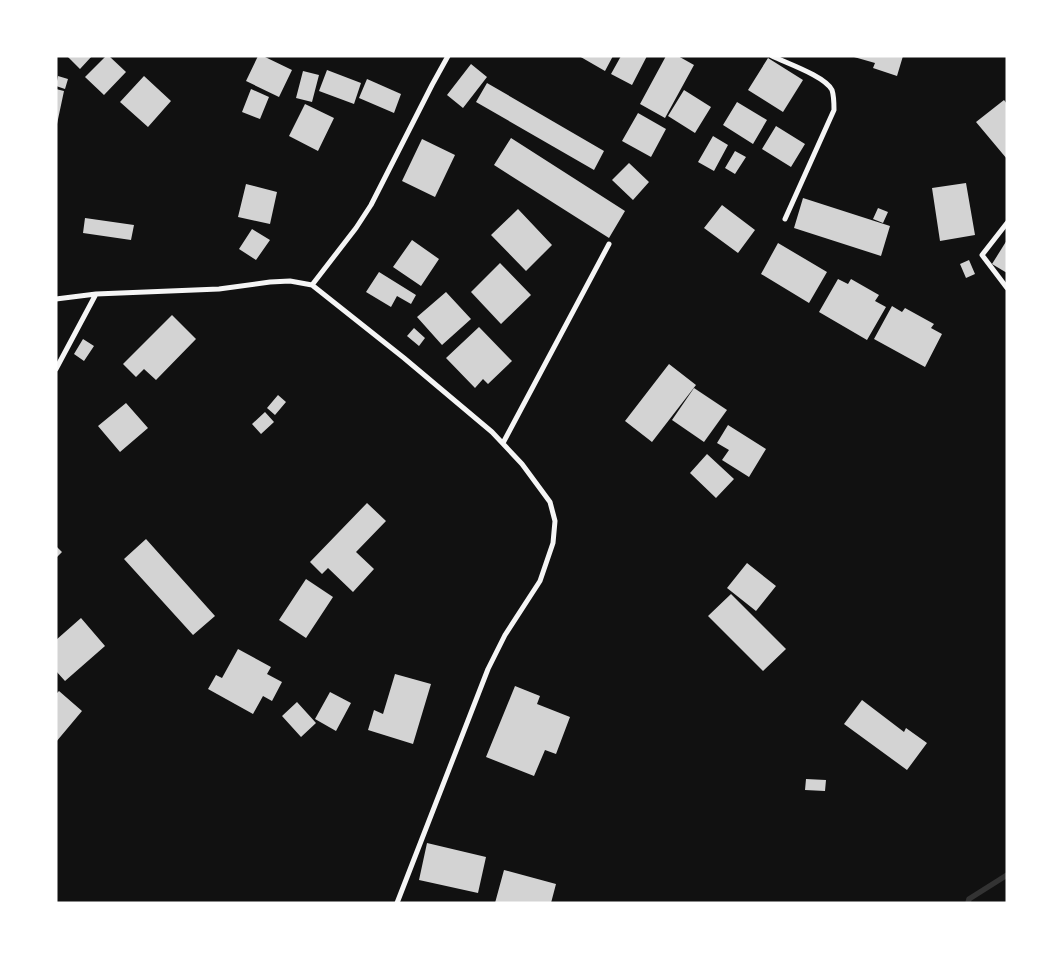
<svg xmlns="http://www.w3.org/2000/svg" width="1063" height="959" font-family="Helvetica,sans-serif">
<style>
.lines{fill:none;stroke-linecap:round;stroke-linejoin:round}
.stream{stroke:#333;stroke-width:5.5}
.building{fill:#d3d3d3}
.minor{stroke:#f5f5f5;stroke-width:5}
</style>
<rect width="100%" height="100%" fill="#111"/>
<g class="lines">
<!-- stream -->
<path class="stream" d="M968 903 969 899 1007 875"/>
</g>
<!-- building -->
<path class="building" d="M67 56H92L80 69Z
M106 56H109L126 72 104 95 85 77Z
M258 56H263L292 70 279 97 246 81Z
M579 56H613L605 71Z
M621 56H647L632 85 611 74Z
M666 56H678L694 65 665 118 640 104Z
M903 56 897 76 873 68 875 63 854 57Z
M768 58 803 80 783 112 748 90Z
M471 64 487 77 463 108 447 95Z
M327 70 361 83 354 104 319 91Z
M303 71 319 75 312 102 296 98Z
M58 76 68 79 65 89 56 86Z
M144 76 171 101 148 127 120 102Z
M367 79 401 94 394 113 359 98Z
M487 83 604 151 594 170 476 102Z
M56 89 64 91 57 124H56Z
M251 89 269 97 260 119 242 112Z
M684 90 711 107 695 133 668 116Z
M1004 100 1007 104V159L976 122Z
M737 102 767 120 753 144 723 125Z
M305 104 334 118 318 151 289 136Z
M638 113 666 129 651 157 622 141Z
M776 126 805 144 791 167 762 149Z
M713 136 728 145 714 171 698 162Z
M511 138 625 211 609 238 494 165Z
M422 139 455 155 435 197 402 181Z
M735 151 746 157 735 174 725 168Z
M629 163 649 182 633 200 612 180Z
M966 183 975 235 940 241 932 188Z
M246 184 277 192 270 224 238 217Z
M803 198 890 226 881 256 794 228Z
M722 205 755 230 738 253 704 228Z
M878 208 888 212 883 223 873 219Z
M518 209 552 245 526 271 491 235Z
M85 218 134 225 131 240 83 233Z
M252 229 270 240 256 260 239 249Z
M412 240 439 259 421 286 393 267Z
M1007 240V273L992 264Z
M778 243 827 272 809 303 761 274Z
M969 260 975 274 966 278 960 264Z
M500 263 531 295 501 324 471 292Z
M379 272 416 295 411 304 397 296 391 307 366 292Z
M838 279 848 284 851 279 879 295 875 301 886 307 867 340 819 312Z
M446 292 471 319 442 345 417 317Z
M892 306 902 312 905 308 934 324 931 328 942 334 925 367 874 339Z
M172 315 196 339 156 380 144 369 136 377 123 364Z
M479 327 512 361 488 384 483 379 475 388 446 358Z
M414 328 425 338 419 346 407 336Z
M83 339 94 346 84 361 74 354Z
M669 364 696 385 652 442 625 421Z
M694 388 727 410 704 442 672 420Z
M278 395 286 402 275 415 267 408Z
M126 403 148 428 120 452 98 426Z
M265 412 274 422 261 434 252 424Z
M728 425 766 449 749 477 722 460 729 450 717 443Z
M707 454 734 479 716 498 690 473Z
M367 503 386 521 356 552 374 569 353 592 328 568 322 574 310 562Z
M146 539 215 616 193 635 124 559Z
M56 546 62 552 56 558Z
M747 563 776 586 756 611 727 588Z
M306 579 333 597 306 638 279 620Z
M731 594 786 649 763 671 708 616Z
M81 618 105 646 65 681 56 671V640Z
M238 649 271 667 267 674 282 682 272 701 263 696 253 714 208 689 216 675 222 678Z
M395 674 431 684 413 744 368 730 374 710 383 714Z
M515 686 540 696 537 704 570 717 556 754 545 750 534 776 486 757Z
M59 691 82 711 56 742V694Z
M330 692 351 703 336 731 315 719Z
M862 700 904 732 906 728 927 743 907 770 844 724Z
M297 702 316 723 301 737 282 716Z
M806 779 826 780 825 791 805 790Z
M427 843 486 857 478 893 419 880Z
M504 870 556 884 551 903H495Z"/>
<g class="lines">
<!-- minor -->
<path class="minor" d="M772 56C786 63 825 76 832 90 834 96 834 104 834 110L785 219
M1007 223 982 255 1007 288
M312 285 356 228 371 205 432 85 448 56
M56 299 96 294 219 289 270 282 290 281 312 285 404 358 492 432 522 464 550 502 555 521 553 543 540 581 505 635 488 669 397 903
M56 369 96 294
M503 443 609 244"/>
</g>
<!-- border -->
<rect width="1063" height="959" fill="none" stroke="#ffffff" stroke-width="115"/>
</svg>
